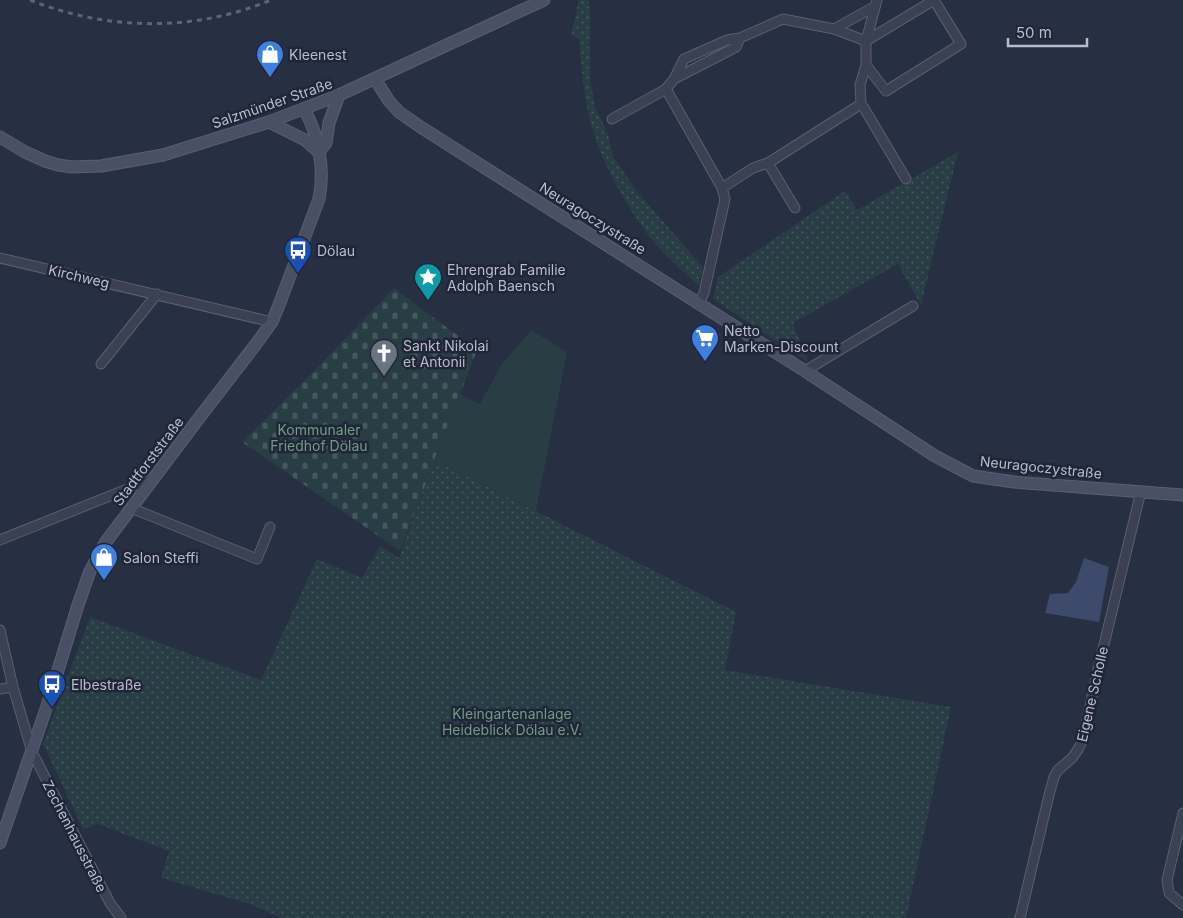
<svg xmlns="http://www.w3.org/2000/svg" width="1183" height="918" font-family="Inter,sans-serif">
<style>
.grass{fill:url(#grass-dots)}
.cemetery{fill:url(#cemetery-stones)}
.park{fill:#293d44}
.water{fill:#3d4a6b}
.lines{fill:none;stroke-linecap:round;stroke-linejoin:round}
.street-casing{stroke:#595f70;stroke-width:11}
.secondary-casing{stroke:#595f70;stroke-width:13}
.street{stroke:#3b4152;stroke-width:9}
.secondary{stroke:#495065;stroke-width:11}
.rail{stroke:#5d6579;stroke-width:3;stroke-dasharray:5 5;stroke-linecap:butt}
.labels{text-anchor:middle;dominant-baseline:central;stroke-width:5;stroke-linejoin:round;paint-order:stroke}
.poi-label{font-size:14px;fill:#b8bdcc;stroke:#202638;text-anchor:start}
.street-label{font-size:14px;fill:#b8bdcc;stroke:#202638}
.park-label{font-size:14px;fill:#6f9d80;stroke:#202638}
</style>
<defs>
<pattern id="grass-dots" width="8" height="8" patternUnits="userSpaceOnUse" patternTransform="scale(1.25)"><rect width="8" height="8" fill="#293d44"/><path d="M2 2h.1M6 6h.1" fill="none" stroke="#46575e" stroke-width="1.8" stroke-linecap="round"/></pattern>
<pattern id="cemetery-stones" width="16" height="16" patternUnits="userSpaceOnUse" patternTransform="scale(1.25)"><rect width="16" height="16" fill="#293d44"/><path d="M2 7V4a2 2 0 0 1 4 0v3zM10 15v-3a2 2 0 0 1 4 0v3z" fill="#46575e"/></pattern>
</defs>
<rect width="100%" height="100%" fill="#272f43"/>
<!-- grass -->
<path class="grass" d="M579 0H589L590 10V79L595 107 608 134 613 157 639 194 703 267 699 286C680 269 660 251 645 231 626 204 607 171 596 140 584 107 582 72 579 38L571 35Z
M958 152 921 305 898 264 793 323 808 362 713 299 718 277 845 191 857 210Z
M434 460 736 612 725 670 951 707 906 918H282L250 904 161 878 169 851 98 824 83 829 43 744 90 617 261 680 317 559 362 578 380 546 399 558Z"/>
<!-- cemetery -->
<path class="cemetery" d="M394 288 477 350 400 551 242 442 312 373Z"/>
<!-- park -->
<path class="park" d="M531 330 567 352 536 511 434 460 460 394 480 404 501 365Z"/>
<!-- water -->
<path class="water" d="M1084 558 1109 567 1099 622 1045 613 1050 594 1068 593 1076 582Z"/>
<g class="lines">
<!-- street casing -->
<g class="street-casing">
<path id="street" d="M834 29 874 7
M866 41 934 0 961 44 886 91 866 65
M674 79 684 59 727 40 740 38
M861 104 864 108 906 179
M612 119 666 89
M768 163 795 208
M722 188 753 168 768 163 861 104 860 85 866 65V41L877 0
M0 258 272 322
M699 303 704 293 725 199 722 188 666 89 674 79 736 47 740 38 783 19 834 29 866 41
M101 364 157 294
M805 371 913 306
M131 508 257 559 270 527
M0 540 152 479
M0 630 13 687 32 752 110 903 121 918
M0 689 13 687
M1183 813 1167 880 1169 893 1183 905
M1020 918 1049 795 1054 777 1058 770 1072 758 1079 748 1083 738 1096 678 1141 491"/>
</g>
<!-- secondary casing -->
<g class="secondary-casing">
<path id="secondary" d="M375 79 389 101 399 112 419 126 805 371 935 456 973 476 1014 482 1183 495
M269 122 305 140 319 152
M0 137 25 152 45 161 58 165 72 167 101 166 163 155 269 122 339 95 544 0
M319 152 326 143 329 123 339 95
M0 843 47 706 78 605 90 571 105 543 196 422 256 344 272 322 279 305 319 199C325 169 319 135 304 109"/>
</g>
<!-- street -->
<use href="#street" class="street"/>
<!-- secondary -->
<use href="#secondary" class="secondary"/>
<!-- rail -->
<path class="rail" d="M30 0C107 31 195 32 271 0"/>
</g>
<!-- icons -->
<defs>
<g id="shop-pin" transform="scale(1.4375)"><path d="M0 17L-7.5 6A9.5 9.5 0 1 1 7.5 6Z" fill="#3f7fe0" stroke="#202638"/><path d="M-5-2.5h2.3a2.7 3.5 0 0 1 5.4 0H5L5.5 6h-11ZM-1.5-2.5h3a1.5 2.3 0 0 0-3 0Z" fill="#fff"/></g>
<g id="bus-pin" transform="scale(1.4375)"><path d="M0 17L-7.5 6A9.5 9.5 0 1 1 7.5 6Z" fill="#1a4fb4" stroke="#202638"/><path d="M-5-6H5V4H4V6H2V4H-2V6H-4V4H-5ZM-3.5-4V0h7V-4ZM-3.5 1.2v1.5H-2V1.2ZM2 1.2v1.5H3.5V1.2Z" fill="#fff"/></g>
<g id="sight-pin" transform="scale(1.4375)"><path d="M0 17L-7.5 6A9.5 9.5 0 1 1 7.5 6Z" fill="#0f9aa8" stroke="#202638"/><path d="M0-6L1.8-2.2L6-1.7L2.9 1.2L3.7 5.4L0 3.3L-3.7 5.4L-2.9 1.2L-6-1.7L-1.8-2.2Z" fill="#fff"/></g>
<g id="supermarket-pin" transform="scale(1.4375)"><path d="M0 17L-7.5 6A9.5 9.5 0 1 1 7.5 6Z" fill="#3f7fe0" stroke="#202638"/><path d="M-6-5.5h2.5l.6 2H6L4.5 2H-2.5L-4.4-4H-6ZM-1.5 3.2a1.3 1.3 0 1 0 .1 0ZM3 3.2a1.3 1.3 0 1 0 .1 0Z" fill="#fff"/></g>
<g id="church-pin" transform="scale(1.4375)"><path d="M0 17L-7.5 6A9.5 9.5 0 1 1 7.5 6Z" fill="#6b7280" stroke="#202638"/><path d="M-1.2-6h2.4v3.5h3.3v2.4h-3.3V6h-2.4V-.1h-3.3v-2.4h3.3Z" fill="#fff"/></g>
</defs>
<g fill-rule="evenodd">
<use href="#shop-pin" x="270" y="54"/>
<use href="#bus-pin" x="298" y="250"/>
<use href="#sight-pin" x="428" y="277"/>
<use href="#supermarket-pin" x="705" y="338"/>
<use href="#church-pin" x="384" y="353"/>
<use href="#shop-pin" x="104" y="557"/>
<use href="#bus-pin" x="52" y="684"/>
</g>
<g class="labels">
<!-- poi labels -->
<g class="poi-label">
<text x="289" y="54">Kleenest</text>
<text x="317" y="250">Dölau</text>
<text x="447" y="269">Ehrengrab Familie<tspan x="447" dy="16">Adolph Baensch</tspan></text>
<text x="724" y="330">Netto<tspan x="724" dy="16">Marken-Discount</tspan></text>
<text x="403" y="345">Sankt Nikolai<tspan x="403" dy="16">et Antonii</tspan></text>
<text x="123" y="557">Salon Steffi</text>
<text x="71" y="684">Elbestraße</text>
</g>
<!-- street labels -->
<g class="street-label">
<text transform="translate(272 103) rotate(-19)">Salzmünder Straße</text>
<text transform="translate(593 218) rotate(32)">Neuragoczystraße</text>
<text transform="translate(79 276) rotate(13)">Kirchweg</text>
<text transform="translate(148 461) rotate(-53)">Stadtforststraße</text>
<text transform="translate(1041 467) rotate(6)">Neuragoczystraße</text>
<text transform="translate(1092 694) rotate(-77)">Eigene Scholle</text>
<text transform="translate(75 836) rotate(63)">Zechenhausstraße</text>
</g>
<!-- park labels -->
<g class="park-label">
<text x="319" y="429">Kommunaler<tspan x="319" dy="16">Friedhof Dölau</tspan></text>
<text x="512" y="713">Kleingartenanlage<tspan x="512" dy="16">Heideblick Dölau e.V.</tspan></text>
</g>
</g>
<!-- scale -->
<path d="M1008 38v8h79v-8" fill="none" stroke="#b8bdcc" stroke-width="2.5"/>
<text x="1016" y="38" font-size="15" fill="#b8bdcc" stroke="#202638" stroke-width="4" paint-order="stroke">50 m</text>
</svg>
